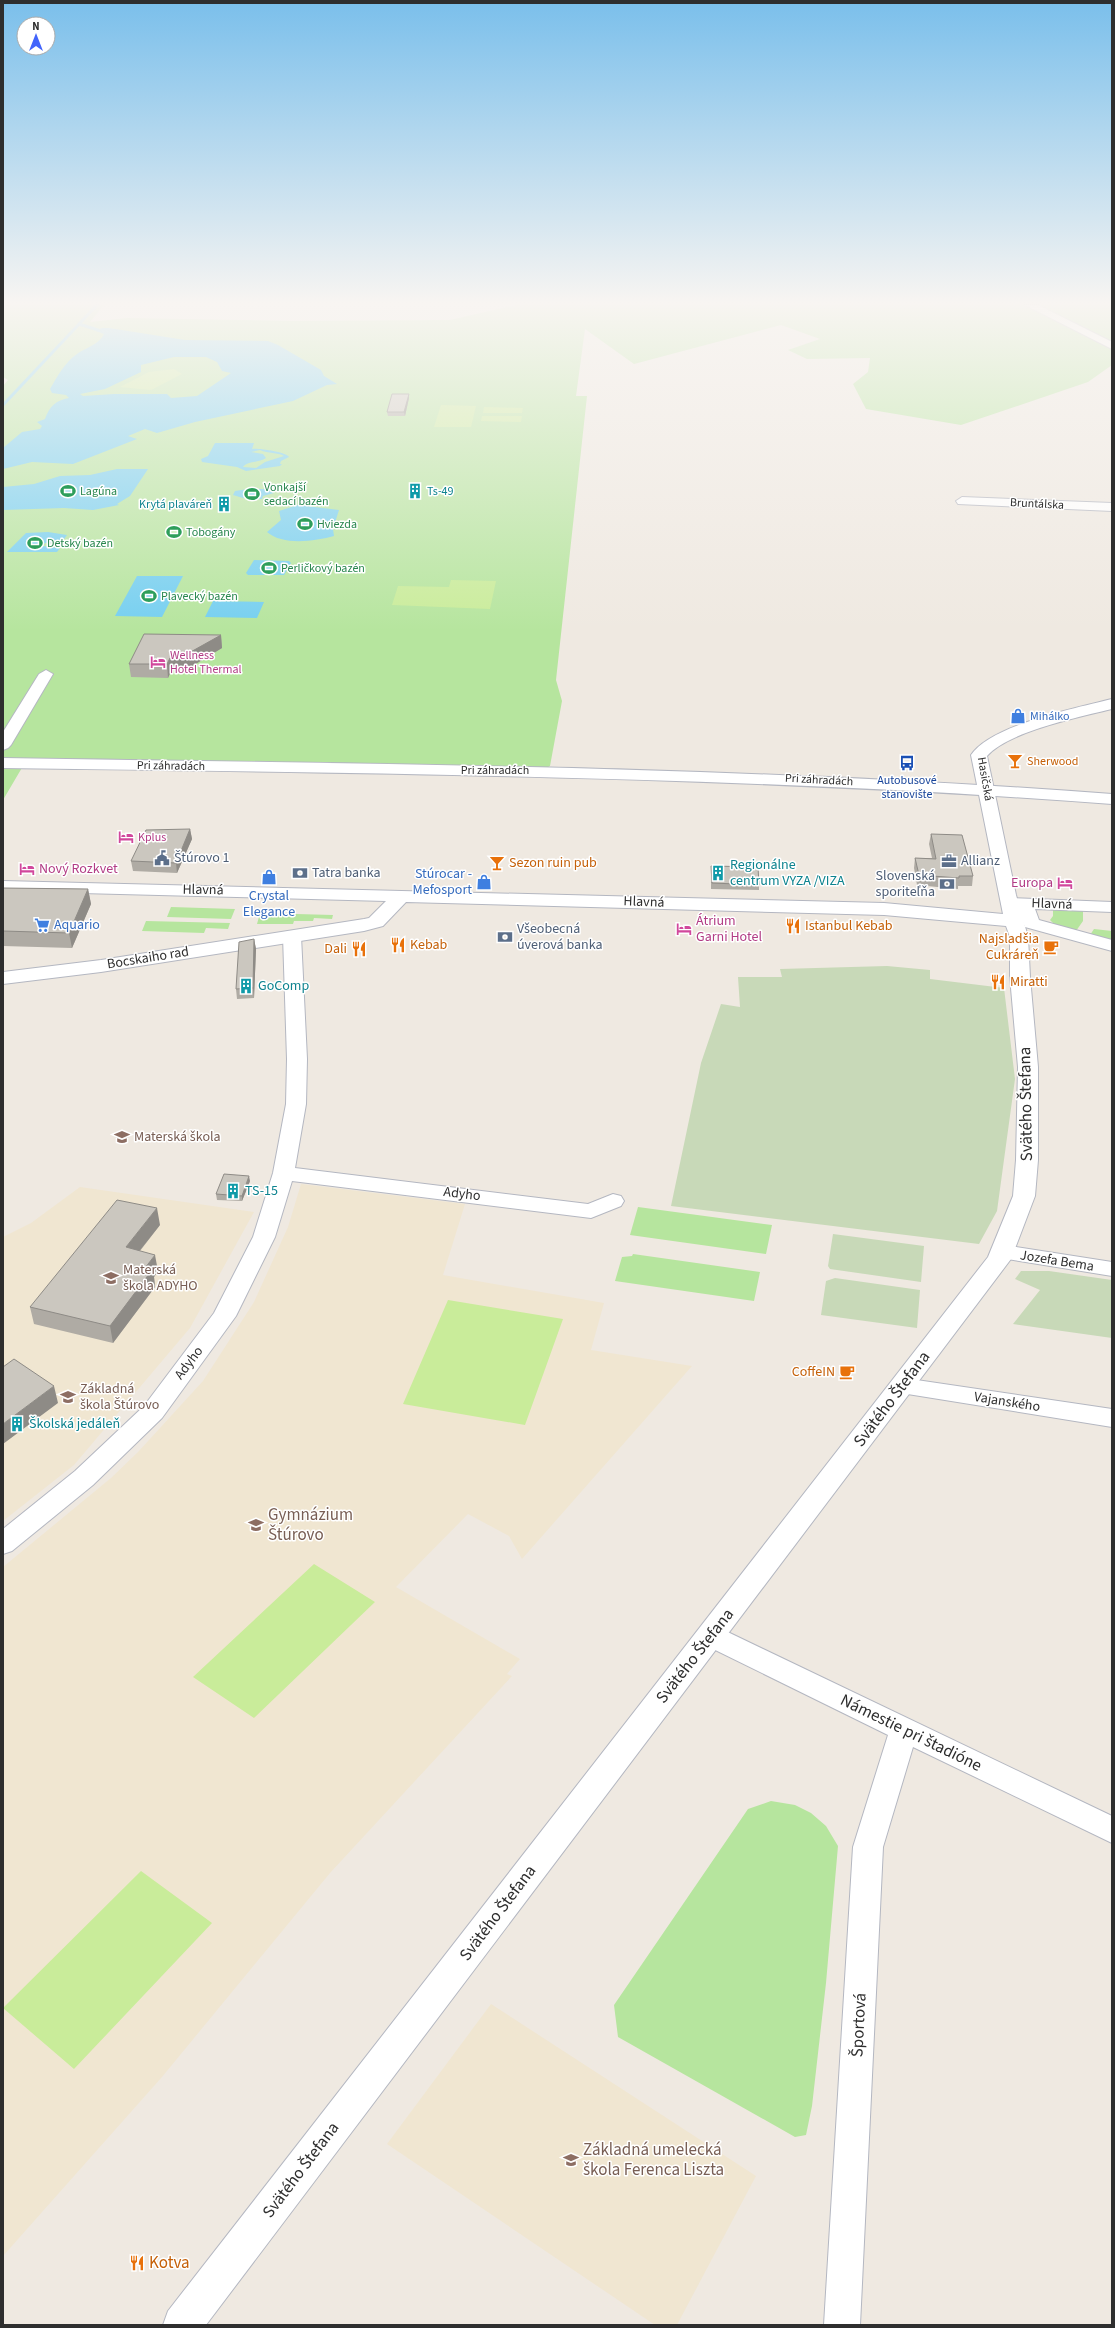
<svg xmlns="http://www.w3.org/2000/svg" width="1115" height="2328" font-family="'Source Sans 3',sans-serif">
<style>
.education{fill:#f0e6d1}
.green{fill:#b6e59e}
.cemetery{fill:#c8d9b8}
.pitch{fill:#c9ec9a}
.water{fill:#75cff0;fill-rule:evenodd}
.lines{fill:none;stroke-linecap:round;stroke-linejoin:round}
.stream{stroke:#75cff0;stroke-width:3}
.street-casing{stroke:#b4b7c1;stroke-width:2}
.secondary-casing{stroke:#b4b7c1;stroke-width:2}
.street{fill:#fff;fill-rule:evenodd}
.secondary{fill:#fff;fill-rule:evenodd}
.wall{fill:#afaba4}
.shaded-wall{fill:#8e8b86}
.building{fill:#cbc7bf;stroke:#8e8b86}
.labels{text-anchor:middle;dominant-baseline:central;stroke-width:3;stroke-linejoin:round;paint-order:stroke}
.far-leisure-label{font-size:12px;fill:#27864d;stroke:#fff;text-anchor:start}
.far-culture-label{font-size:12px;fill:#0d838f;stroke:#fff;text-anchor:start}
.far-street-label{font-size:12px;fill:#2e2e2e;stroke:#fff}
.far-hotel-label{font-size:12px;fill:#b23c85;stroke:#fff;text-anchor:start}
.far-shop-label{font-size:12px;fill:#366cbe;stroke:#fff;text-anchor:start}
.far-food-label{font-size:12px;fill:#c56008;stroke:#fff;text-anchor:start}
.far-transit-label{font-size:12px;fill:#164399;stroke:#fff}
.service-label{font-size:14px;fill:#4e5e75;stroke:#fff;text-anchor:start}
.food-label{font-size:14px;fill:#c56008;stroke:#fff;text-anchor:start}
.culture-label{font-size:14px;fill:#0d838f;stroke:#fff;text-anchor:start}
.hotel-label{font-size:14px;fill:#b23c85;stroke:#fff;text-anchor:start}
.shop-label{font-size:14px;fill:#366cbe;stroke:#fff;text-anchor:end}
.street-label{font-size:14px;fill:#2e2e2e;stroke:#fff}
.education-label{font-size:14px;fill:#785e54;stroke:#fff;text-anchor:start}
.near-street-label{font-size:17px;fill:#2e2e2e;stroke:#fff}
.near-education-label{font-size:17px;fill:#785e54;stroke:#fff;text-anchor:start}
.near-food-label{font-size:17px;fill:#c56008;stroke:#fff;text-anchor:start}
</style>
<rect width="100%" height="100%" fill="#efe9e1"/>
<!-- education -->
<path class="education" d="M301 1184 465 1204 443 1275 604 1303 591 1350 692 1366 522 1559 509 1536 468 1514 396 1587 520 1659 507 1674 512 1676 330 1873 162 2077 3 2256V1567L111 1478 138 1452 203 1381 254 1302 288 1227Z
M80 1187 254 1212 190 1328 74 1465 3 1521V1237L31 1223Z
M491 2004 756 2176 677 2325H655L387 2144Z"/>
<!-- green -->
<path class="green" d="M3 305H104L90 322 127 318 293 321 450 320 516 305H1112V365L1088 382 961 425 866 409 853 384 868 372 870 358 807 359 788 350 820 339 781 325 634 364 585 329 576 396H587L556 680 562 701 550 766 537 774 23 766 3 800V386L8 380 3 377Z
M171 907 235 909 231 919 167 917Z
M1055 909 1083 910V921L1076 931 1054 924 1050 920 1053 916V910Z
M260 913 333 915 332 919 314 918 313 921H294L293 924H257Z
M146 921 230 923 228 929 206 928 204 933 142 931Z
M1094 929 1112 931V940L1090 935Z
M638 1207 772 1225 766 1254 630 1235Z
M633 1254 760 1272 754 1301 615 1281 622 1257 632 1256Z
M771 1801 795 1805 811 1813 826 1826 838 1846 826 1983 812 2106 806 2135 795 2137 618 2037 614 2005 748 1809Z"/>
<!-- cemetery -->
<path class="cemetery" d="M887 966 930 970V979L1004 988 1015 1079 997 1211 979 1244 671 1206 701 1063 721 1004 740 1007 738 977H782L780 969Z
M833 1234 924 1246 921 1282 830 1269 828 1266Z
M1021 1271H1049L1112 1280V1338L1013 1324 1040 1290 1015 1279Z
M835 1278 920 1290 917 1328 821 1315 826 1281Z"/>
<!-- pitch -->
<path class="pitch" d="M174 369 182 374 151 390 120 387 149 372Z
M441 405 476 406 471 427H434Z
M484 407 523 408 522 413H483Z
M482 416H522L521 422 481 421Z
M451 580 496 581 490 609 392 605 398 586 449 587Z
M448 1300 563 1319 525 1425 403 1404Z
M314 1564 375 1602 254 1718 193 1677Z
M141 1871 212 1923 74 2069 3 2008Z"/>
<!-- water -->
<path class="water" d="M102 328H109L185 340 268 341 278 345 321 370 324 376 337 384 327 385 293 401 195 422 157 433 145 429 128 436 137 439 73 464 32 462 3 469V448L22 432 40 429 42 426 37 422 45 419C49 407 56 400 69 398L66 395 52 393 50 389C57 377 65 362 77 354 85 348 100 344 104 334L96 331ZM174 357H206L217 362 222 371 231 373 197 396 171 398 167 394H114L83 396 80 394 105 389 141 372V365Z
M215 443H254L252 449C258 448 286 452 289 457L281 461 280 464H282L280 466 246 471 237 467 202 462 201 459 208 456ZM260 450C268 454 278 452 284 456L265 462 256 468 243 467C247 461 259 463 266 458L263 454 251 452Z
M117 469H148L130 496 117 504 119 505 93 510 64 508 3 510V487L34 484 60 476 90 475Z
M248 489H270L269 491 274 493 263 496 262 499H256L257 496 243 498 233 495 235 491Z
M298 505 339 510 333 529 334 536C315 541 283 546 267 532L281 520 279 511Z
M48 532 67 535 62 542 45 543 43 546 60 548 57 552H7L26 533Z
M254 560 289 561 291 563 284 575H248L246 573Z
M137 576H183L162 617 115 616Z
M213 601 264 602 257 618 205 617Z"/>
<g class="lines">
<!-- stream -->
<path class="stream" d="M79 324 98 330
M3 405 97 305"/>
<!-- street casing -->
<g class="street-casing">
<path id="street" d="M962 497 1112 503V511L958 504 956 501Z
M46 670 53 674 11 745 8 748 3 750V732L39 674Z
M3 758C373 764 743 766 1112 794V804C743 776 373 773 3 768Z
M1011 898 1112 902V912L1035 909 1039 920 1112 940V951L1025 927 1017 908 1005 907 1002 903 1005 899Z
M292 931 298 932 301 936 307 1059 306 1104 295 1168 588 1204 613 1194 621 1196 624 1201 621 1206 591 1218 292 1181 275 1237 236 1316 162 1418 93 1485 12 1551 3 1554V1529L75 1471 144 1406 214 1313 253 1237 273 1173 286 1104 287 1059 283 936 286 932Z
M1003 1245 1112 1262V1276L995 1257 992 1252 995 1247Z
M903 1378 1112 1409V1427L895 1392 891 1386 895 1380Z
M711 1624 1112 1816V1843L913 1747 883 1847 860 2325H824L853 1847 888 1735 701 1643 697 1635 701 1627Z"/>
</g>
<!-- secondary casing -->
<g class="secondary-casing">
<path id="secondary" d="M1025 305H1038L1112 342V349Z
M1112 699V709C1080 717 1009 731 987 756L1016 895 1028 937 1030 977 1038 1067V1160L1035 1196 1011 1259 206 2325H163L168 2311 988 1257 1013 1196 1016 1160 1018 1067 1010 977V937L1006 926 884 915 406 902 383 926 364 931 101 972 3 984V972L101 960 364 919 369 918 386 901 3 891V881L884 903 1003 914 971 755C991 725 1076 708 1112 699Z"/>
</g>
<!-- street -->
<use href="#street" class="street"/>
<!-- secondary -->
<use href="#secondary" class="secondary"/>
</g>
<!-- wall -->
<path class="wall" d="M409 398 405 416H388L387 412Z
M221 635 222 648 189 668 171 671 168 678 131 677 129 664Z
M190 829 192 839 177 873 133 871 131 861Z
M931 834 973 876 972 886H958V889L917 885 914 868 915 858H932L929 844Z
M711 866 759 885V890L711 889Z
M3 888 88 889 91 904 72 948 3 946Z
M254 939 256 949 254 998 237 999 236 989Z
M250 1181 242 1201 217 1200 216 1194Z
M160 1225 140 1251 158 1271 154 1277 155 1287 113 1343 34 1324 30 1307Z"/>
<!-- shaded-wall -->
<path class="shaded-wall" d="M409 394V398L405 416 404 412Z
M221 635 222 648 189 668 171 671 168 678 167 664 170 658Z
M190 829 192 839 177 873 176 863Z
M88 889 91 904 72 948 69 933Z
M254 939 256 949 254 998 253 988Z
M249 1176 250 1181 242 1201V1196Z
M157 1208 160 1225 129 1264 126 1247Z
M155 1255 158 1271 154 1277 155 1287 113 1343 110 1326 145 1268Z
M54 1386 58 1403 3 1444V1424Z"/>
<!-- building -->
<path class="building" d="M392 394H409L404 412H387Z
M144 634 221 635 187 654 170 658 167 664H129Z
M190 829 176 863 131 861 146 830Z
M931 834 962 835 973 876H959V878L919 875 915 858 936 859Z
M711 866 758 867 759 885 712 883Z
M3 888 88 889 69 933 3 931Z
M254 939 253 988 236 989 239 942Z
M224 1174 249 1176 242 1196 216 1194Z
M117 1200 157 1208 126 1247 155 1255 145 1268 152 1270 110 1326 30 1307Z
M14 1359 54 1386 3 1424V1367Z"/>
<!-- sky -->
<linearGradient id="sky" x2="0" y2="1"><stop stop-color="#7abfeb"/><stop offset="0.48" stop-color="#f8f5f2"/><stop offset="1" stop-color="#f8f5f2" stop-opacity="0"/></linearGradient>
<rect width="1115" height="631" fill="url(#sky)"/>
<!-- icons -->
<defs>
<g id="stadium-bare" transform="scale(1.2)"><path d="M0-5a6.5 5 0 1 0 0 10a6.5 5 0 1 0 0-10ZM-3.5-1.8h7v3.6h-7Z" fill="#2e9e5b" stroke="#fff" stroke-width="2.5" paint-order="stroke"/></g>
<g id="building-bare" transform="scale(1.2)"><path d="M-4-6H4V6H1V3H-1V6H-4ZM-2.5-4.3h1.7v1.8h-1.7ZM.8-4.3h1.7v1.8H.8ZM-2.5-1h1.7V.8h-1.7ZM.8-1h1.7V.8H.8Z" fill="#0f9aa8" stroke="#fff" stroke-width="2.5" paint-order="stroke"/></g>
<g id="hotel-bare" transform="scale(1.2)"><path d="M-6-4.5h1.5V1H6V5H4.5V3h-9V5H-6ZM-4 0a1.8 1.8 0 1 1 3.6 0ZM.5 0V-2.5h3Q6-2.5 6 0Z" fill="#d1479c" stroke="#fff" stroke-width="2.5" paint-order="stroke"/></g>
<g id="shop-bare" transform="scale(1.2)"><path d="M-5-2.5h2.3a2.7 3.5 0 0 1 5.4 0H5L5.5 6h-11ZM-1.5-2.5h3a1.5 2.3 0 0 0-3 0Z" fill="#3f7fe0" stroke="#fff" stroke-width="2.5" paint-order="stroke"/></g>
<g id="bar-bare" transform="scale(1.2)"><path d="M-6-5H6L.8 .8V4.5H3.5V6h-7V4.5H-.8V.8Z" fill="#e8710a" stroke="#fff" stroke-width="2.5" paint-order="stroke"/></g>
<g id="bus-bare" transform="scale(1.2)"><path d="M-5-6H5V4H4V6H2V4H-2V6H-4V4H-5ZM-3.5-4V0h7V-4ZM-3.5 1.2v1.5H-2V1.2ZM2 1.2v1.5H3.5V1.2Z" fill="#1a4fb4" stroke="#fff" stroke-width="2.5" paint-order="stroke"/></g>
<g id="civic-bare" transform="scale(1.2)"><path d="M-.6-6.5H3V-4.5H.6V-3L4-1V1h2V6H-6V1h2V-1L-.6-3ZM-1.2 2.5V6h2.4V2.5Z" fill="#5c6f8a" stroke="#fff" stroke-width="2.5" paint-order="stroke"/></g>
<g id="office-bare" transform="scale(1.2)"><path d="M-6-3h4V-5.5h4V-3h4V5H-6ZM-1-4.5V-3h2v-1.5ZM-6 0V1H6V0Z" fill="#5c6f8a" stroke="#fff" stroke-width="2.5" paint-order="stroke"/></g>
<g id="bank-bare" transform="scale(1.2)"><path d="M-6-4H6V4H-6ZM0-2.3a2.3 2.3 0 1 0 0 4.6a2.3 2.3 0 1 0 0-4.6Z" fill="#5c6f8a" stroke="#fff" stroke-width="2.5" paint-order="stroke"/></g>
<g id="supermarket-bare" transform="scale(1.2)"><path d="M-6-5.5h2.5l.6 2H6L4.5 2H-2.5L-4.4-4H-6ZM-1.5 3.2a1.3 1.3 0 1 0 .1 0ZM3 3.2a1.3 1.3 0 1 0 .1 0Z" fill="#3f7fe0" stroke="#fff" stroke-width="2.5" paint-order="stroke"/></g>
<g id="restaurant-bare" transform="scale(1.2)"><path d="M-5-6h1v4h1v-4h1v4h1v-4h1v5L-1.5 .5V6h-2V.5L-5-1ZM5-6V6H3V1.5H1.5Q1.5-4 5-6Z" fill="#e8710a" stroke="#fff" stroke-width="2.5" paint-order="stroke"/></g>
<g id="cafe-bare" transform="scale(1.2)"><path d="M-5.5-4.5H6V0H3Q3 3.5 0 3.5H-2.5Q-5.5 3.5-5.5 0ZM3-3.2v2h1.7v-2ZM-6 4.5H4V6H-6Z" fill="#e8710a" stroke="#fff" stroke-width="2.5" paint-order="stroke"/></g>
<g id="school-bare" transform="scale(1.2)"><path d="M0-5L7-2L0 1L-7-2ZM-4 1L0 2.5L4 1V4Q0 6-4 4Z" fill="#8d6e63" stroke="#fff" stroke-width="2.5" paint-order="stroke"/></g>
</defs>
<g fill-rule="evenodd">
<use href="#stadium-bare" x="68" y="491"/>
<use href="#building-bare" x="415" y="491"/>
<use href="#stadium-bare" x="252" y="494"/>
<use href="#building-bare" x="224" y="504"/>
<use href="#stadium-bare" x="305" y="524"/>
<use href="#stadium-bare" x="174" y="532"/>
<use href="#stadium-bare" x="35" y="543"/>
<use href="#stadium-bare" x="269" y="568"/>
<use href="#stadium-bare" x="149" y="596"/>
<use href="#hotel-bare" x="158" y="662"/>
<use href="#shop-bare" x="1018" y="716"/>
<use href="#bar-bare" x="1015" y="761"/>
<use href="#bus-bare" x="907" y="763"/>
<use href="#hotel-bare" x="126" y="837"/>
<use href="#civic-bare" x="162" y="858"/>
<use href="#office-bare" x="949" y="861"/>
<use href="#bar-bare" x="497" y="863"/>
<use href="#hotel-bare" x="27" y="869"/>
<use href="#bank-bare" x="300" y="873"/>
<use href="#building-bare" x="718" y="873"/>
<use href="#shop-bare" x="269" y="877"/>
<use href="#shop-bare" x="484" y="882"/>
<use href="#hotel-bare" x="1065" y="883"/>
<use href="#bank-bare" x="947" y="884"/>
<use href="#supermarket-bare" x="42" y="925"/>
<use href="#restaurant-bare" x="793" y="926"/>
<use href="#hotel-bare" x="684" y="929"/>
<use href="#bank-bare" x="505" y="937"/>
<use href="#restaurant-bare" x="398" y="945"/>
<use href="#cafe-bare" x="1051" y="947"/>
<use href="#restaurant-bare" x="359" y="949"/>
<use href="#restaurant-bare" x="998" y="982"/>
<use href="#building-bare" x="246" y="986"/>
<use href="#school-bare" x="122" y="1137"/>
<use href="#building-bare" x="233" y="1191"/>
<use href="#school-bare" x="111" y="1278"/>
<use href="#cafe-bare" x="847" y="1372"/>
<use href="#school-bare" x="68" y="1397"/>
<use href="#building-bare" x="17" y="1424"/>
<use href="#school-bare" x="256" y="1525"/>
<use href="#school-bare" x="571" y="2160"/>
<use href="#restaurant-bare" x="137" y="2263"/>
</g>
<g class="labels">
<!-- far-leisure labels -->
<g class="far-leisure-label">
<text x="264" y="487">Vonkajší<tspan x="264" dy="14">sedací bazén</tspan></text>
<text x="80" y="491">Lagúna</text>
<text x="317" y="524">Hviezda</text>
<text x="186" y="532">Tobogány</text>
<text x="47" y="543">Detský bazén</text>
<text x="281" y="568">Perličkový bazén</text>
<text x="161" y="596">Plavecký bazén</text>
</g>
<!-- far-culture labels -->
<g class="far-culture-label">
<text x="427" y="491">Ts-49</text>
<text x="212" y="504" text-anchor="end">Krytá plaváreň</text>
</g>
<!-- far-street labels -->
<g class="far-street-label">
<text transform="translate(1037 504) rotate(3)">Bruntálska</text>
<text transform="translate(171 766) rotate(1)">Pri záhradách</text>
<text x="495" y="770">Pri záhradách</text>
<text transform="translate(985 779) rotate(80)">Hasičská</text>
<text transform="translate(819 780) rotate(3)">Pri záhradách</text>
</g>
<!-- far-hotel labels -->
<g class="far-hotel-label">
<text x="170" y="655">Wellness<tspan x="170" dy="14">Hotel Thermal</tspan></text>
<text x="138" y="837">Kplus</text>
</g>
<!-- far-shop labels -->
<g class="far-shop-label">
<text x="1030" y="716">Mihálko</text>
</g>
<!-- far-food labels -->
<g class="far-food-label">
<text x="1027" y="761">Sherwood</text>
</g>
<!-- far-transit labels -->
<g class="far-transit-label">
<text x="907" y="780">Autobusové<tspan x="907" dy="14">stanovište</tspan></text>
</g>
<!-- service labels -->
<g class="service-label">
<text x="174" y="858">Štúrovo 1</text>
<text x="961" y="861">Allianz</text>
<text x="312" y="873">Tatra banka</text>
<text x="935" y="876" text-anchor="end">Slovenská<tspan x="935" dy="16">sporiteľňa</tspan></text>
<text x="517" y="929">Všeobecná<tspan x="517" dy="16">úverová banka</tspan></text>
</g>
<!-- food labels -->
<g class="food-label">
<text x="509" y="863">Sezon ruin pub</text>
<text x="805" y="926">Istanbul Kebab</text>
<text x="1039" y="939" text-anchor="end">Najsladšia<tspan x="1039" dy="16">Cukráreň</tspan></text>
<text x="410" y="945">Kebab</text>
<text x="347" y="949" text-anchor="end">Dali</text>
<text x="1010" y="982">Miratti</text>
<text x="835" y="1372" text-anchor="end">CoffeIN</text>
</g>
<!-- culture labels -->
<g class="culture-label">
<text x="730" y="865">Regionálne<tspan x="730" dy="16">centrum VYZA /VIZA</tspan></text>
<text x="258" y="986">GoComp</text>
<text x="245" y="1191">TS-15</text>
<text x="29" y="1424">Školská jedáleň</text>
</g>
<!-- hotel labels -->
<g class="hotel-label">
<text x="39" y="869">Nový Rozkvet</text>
<text x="1053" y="883" text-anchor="end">Europa</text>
<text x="696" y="921">Átrium<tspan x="696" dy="16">Garni Hotel</tspan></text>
</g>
<!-- shop labels -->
<g class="shop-label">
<text x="472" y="874">Stúrocar -<tspan x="472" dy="16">Mefosport</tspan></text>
<text x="269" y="896" text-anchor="middle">Crystal<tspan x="269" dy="16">Elegance</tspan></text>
<text x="54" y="925" text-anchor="start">Aquario</text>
</g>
<!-- street labels -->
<g class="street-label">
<text transform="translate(203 890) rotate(1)">Hlavná</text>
<text transform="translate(644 902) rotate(2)">Hlavná</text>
<text transform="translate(1052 904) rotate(2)">Hlavná</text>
<text transform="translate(148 958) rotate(-9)">Bocskaiho rad</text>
<text transform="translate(462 1194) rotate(7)">Adyho</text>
<text transform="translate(1057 1261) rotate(9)">Jozefa Bema</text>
<text transform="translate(189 1363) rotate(-53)">Adyho</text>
<text transform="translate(1007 1402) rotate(9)">Vajanského</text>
</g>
<!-- education labels -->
<g class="education-label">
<text x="134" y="1137">Materská škola</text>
<text x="123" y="1270">Materská<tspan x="123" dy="16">škola ADYHO</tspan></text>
<text x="80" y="1389">Základná<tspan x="80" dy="16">škola Štúrovo</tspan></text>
</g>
<!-- near-street labels -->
<g class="near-street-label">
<text transform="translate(1026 1104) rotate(-91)">Svätého Štefana</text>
<text transform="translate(892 1399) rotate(-53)">Svätého Štefana</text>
<text transform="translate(695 1656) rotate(-52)">Svätého Štefana</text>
<text transform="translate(911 1733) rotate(26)">Námestie pri štadióne</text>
<text transform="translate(498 1913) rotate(-53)">Svätého Štefana</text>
<text transform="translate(859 2025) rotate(-87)">Športová</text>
<text transform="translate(301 2170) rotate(-53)">Svätého Štefana</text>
</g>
<!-- near-education labels -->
<g class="near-education-label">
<text x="268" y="1515">Gymnázium<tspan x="268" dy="20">Štúrovo</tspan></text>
<text x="583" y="2150">Základná umelecká<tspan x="583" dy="20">škola Ferenca Liszta</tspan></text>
</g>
<!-- near-food labels -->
<g class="near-food-label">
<text x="149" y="2263">Kotva</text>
</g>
</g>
<!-- border -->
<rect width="1115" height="2328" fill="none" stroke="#2e2e2e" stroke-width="8"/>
<!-- north arrow -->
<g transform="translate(36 36)"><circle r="19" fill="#ffffff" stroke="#ababab"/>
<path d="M0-3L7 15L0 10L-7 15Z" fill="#4264fb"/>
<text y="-6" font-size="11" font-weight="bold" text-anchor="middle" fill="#2e2e2e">N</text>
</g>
</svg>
